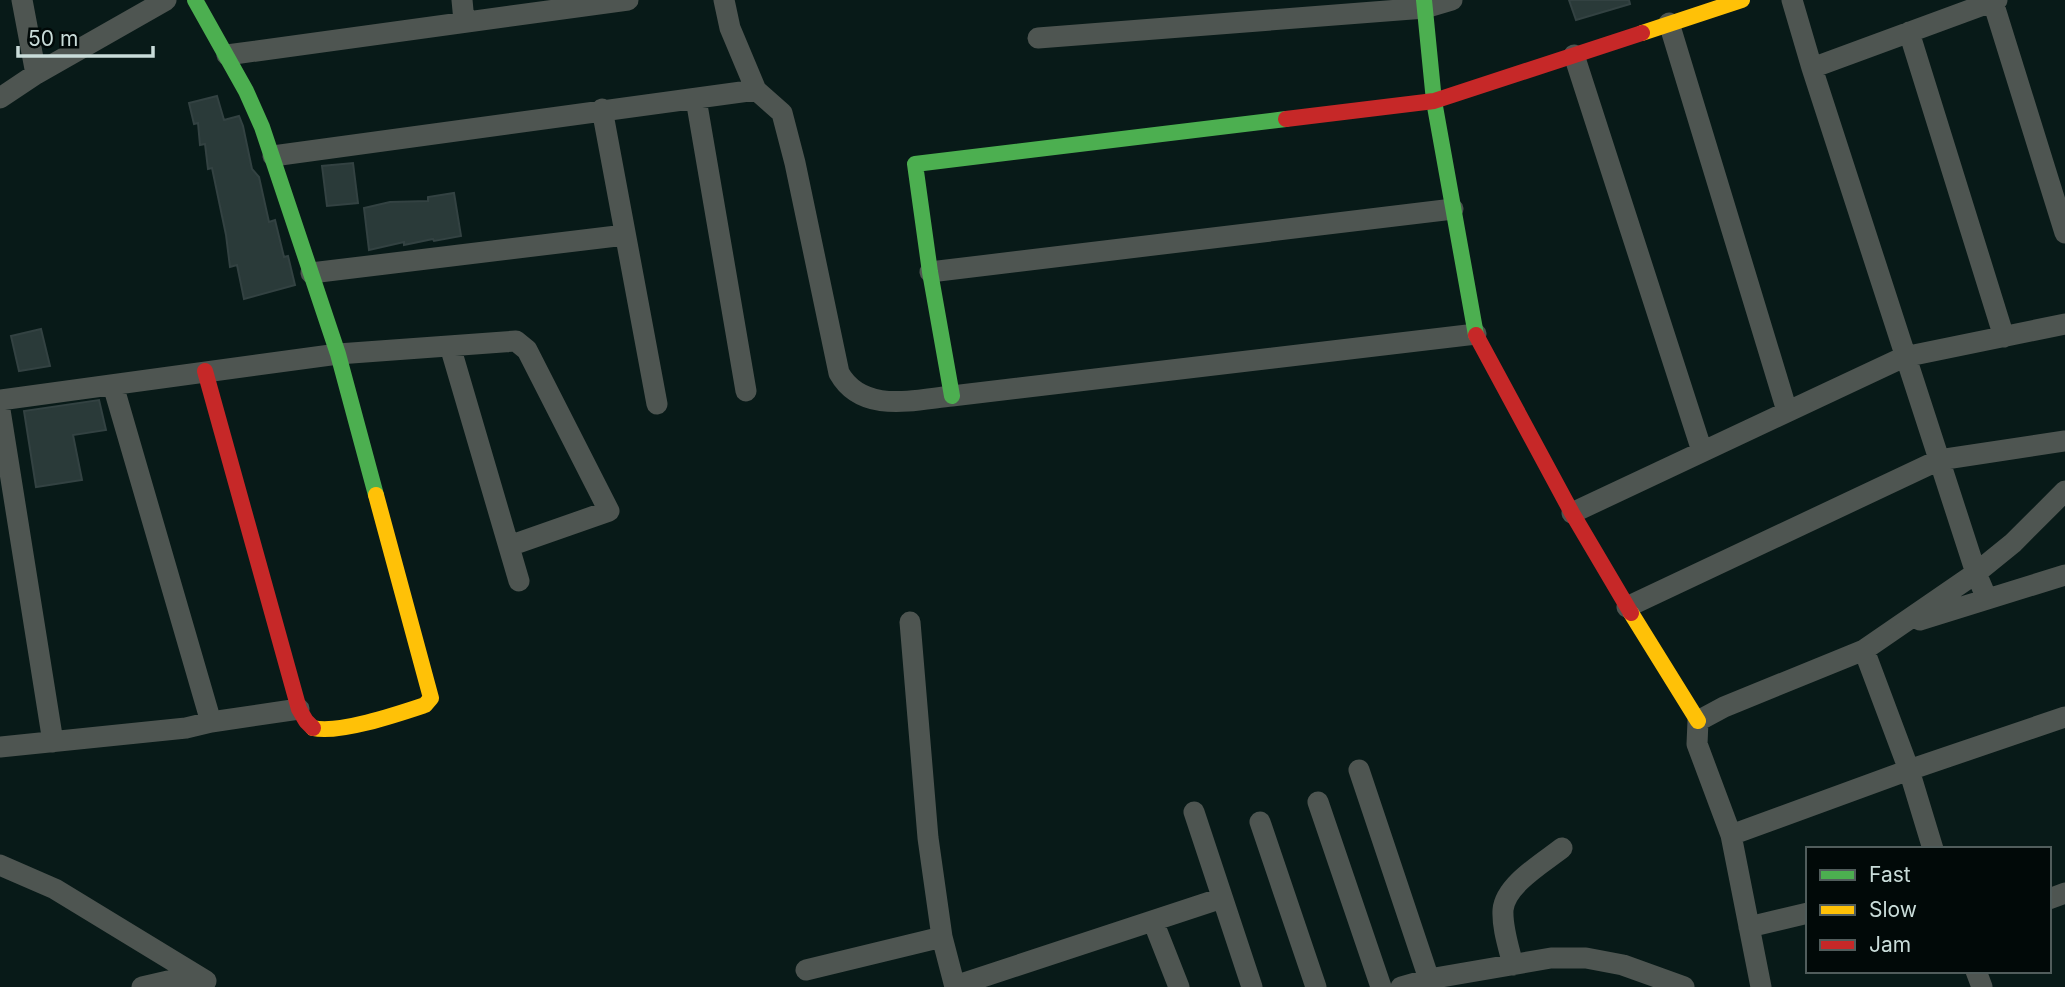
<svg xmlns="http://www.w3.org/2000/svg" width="2065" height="987" font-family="Inter,sans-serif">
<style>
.building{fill:#2a3a39;stroke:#334242;stroke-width:2}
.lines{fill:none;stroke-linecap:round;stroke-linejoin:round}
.street{stroke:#4e5551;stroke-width:21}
.fast{stroke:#4caf50;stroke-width:16}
.slow{stroke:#ffc107;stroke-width:16}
.jam{stroke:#c62828;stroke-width:16}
</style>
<rect width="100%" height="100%" fill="#081a18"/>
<!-- building -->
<path class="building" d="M1569 0H1629L1630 4 1576 20Z
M217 96 224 120 239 116 243 126 252 169 259 177 269 222 275 220 284 257 288 256 295 285 244 299 237 265 230 267 226 235 212 168 208 169 205 144 200 145 198 123 194 124 189 103Z
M353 163 358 203 327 206 322 166Z
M454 193 461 236 434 241 433 239 404 245V242L369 250 364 208 390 202 428 201V197Z
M41 329 50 366 19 371 11 336Z
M99 400 106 430 73 435 82 480 36 487 24 411Z"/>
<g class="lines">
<!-- street -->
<path class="street" d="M22 0 36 74
M462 0 464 21
M724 0 730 28 756 90 782 113 795 163 839 373C862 414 913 400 952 396L1476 334
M1792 0 1812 68 1976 573 1987 599
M1993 2 2065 233
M1669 23 1787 411
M1909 32 2004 337
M1038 38 1425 8 1452 0
M227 55 628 0
M1574 55 1702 451
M1812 68 1997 0
M0 98 36 74 166 0
M696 99 746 391
M602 109 657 404
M273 156 756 90
M930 272 1453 209
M311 273 625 235
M450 346 519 581
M113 385 211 722
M0 400 338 354 516 341 527 350 609 511 509 546
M0 410 53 742
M1572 513 1904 357 2065 324
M1627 607 1939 460 2065 441
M1920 620 2065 575
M910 622 928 838 942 937 955 987
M1864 650 1909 770 1933 849
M0 747 186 728 211 722 299 709
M1359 770 1429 979
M1318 802 1381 987
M1194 812 1252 987
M1260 822 1316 987
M1731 835 1909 770 2065 717
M0 865 55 889 206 981
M2049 899 2065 893
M1153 921 1179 987
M1749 927 1808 913
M1513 965C1509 948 1502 928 1503 910 1505 885 1543 863 1562 848
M806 970 942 937
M1976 971 1982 987
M955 986 1222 898
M142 987 168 981H203
M1401 987 1429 979 1551 958H1586L1623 965 1684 987
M1761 987 1731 835 1697 744 1698 721 1724 707 1864 650 1976 573 2013 543 2065 491"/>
<!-- fast -->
<path class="fast" d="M195 0 246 91 262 127 338 354 376 495
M1424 0 1434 101 1476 335
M952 396 930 272 915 164 1286 119"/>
<!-- slow -->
<path class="slow" d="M1642 33 1742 0
M1631 613 1698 721
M313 728C339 734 398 714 425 705L431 698 376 495"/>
<!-- jam -->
<path class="jam" d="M1286 119 1434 101 1642 33
M1476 335 1572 513 1631 613
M205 371 299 709 306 721 313 728"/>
</g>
<!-- legend -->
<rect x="1806" y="847" width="245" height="126" fill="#010908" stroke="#515d5c" stroke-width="2"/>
<rect x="1820" y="870" width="35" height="10" fill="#4caf50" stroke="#515d5c" stroke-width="2"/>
<text x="1869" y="882" font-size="21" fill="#c9dcd9">Fast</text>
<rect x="1820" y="905" width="35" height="10" fill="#ffc107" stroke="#515d5c" stroke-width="2"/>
<text x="1869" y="917" font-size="21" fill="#c9dcd9">Slow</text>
<rect x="1820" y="940" width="35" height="10" fill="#c62828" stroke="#515d5c" stroke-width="2"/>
<text x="1869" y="952" font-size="21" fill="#c9dcd9">Jam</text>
<!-- scale -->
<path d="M18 46v10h135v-10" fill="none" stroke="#c9dcd9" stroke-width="3.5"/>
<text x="28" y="46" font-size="21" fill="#c9dcd9" stroke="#010908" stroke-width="5" paint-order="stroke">50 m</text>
</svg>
